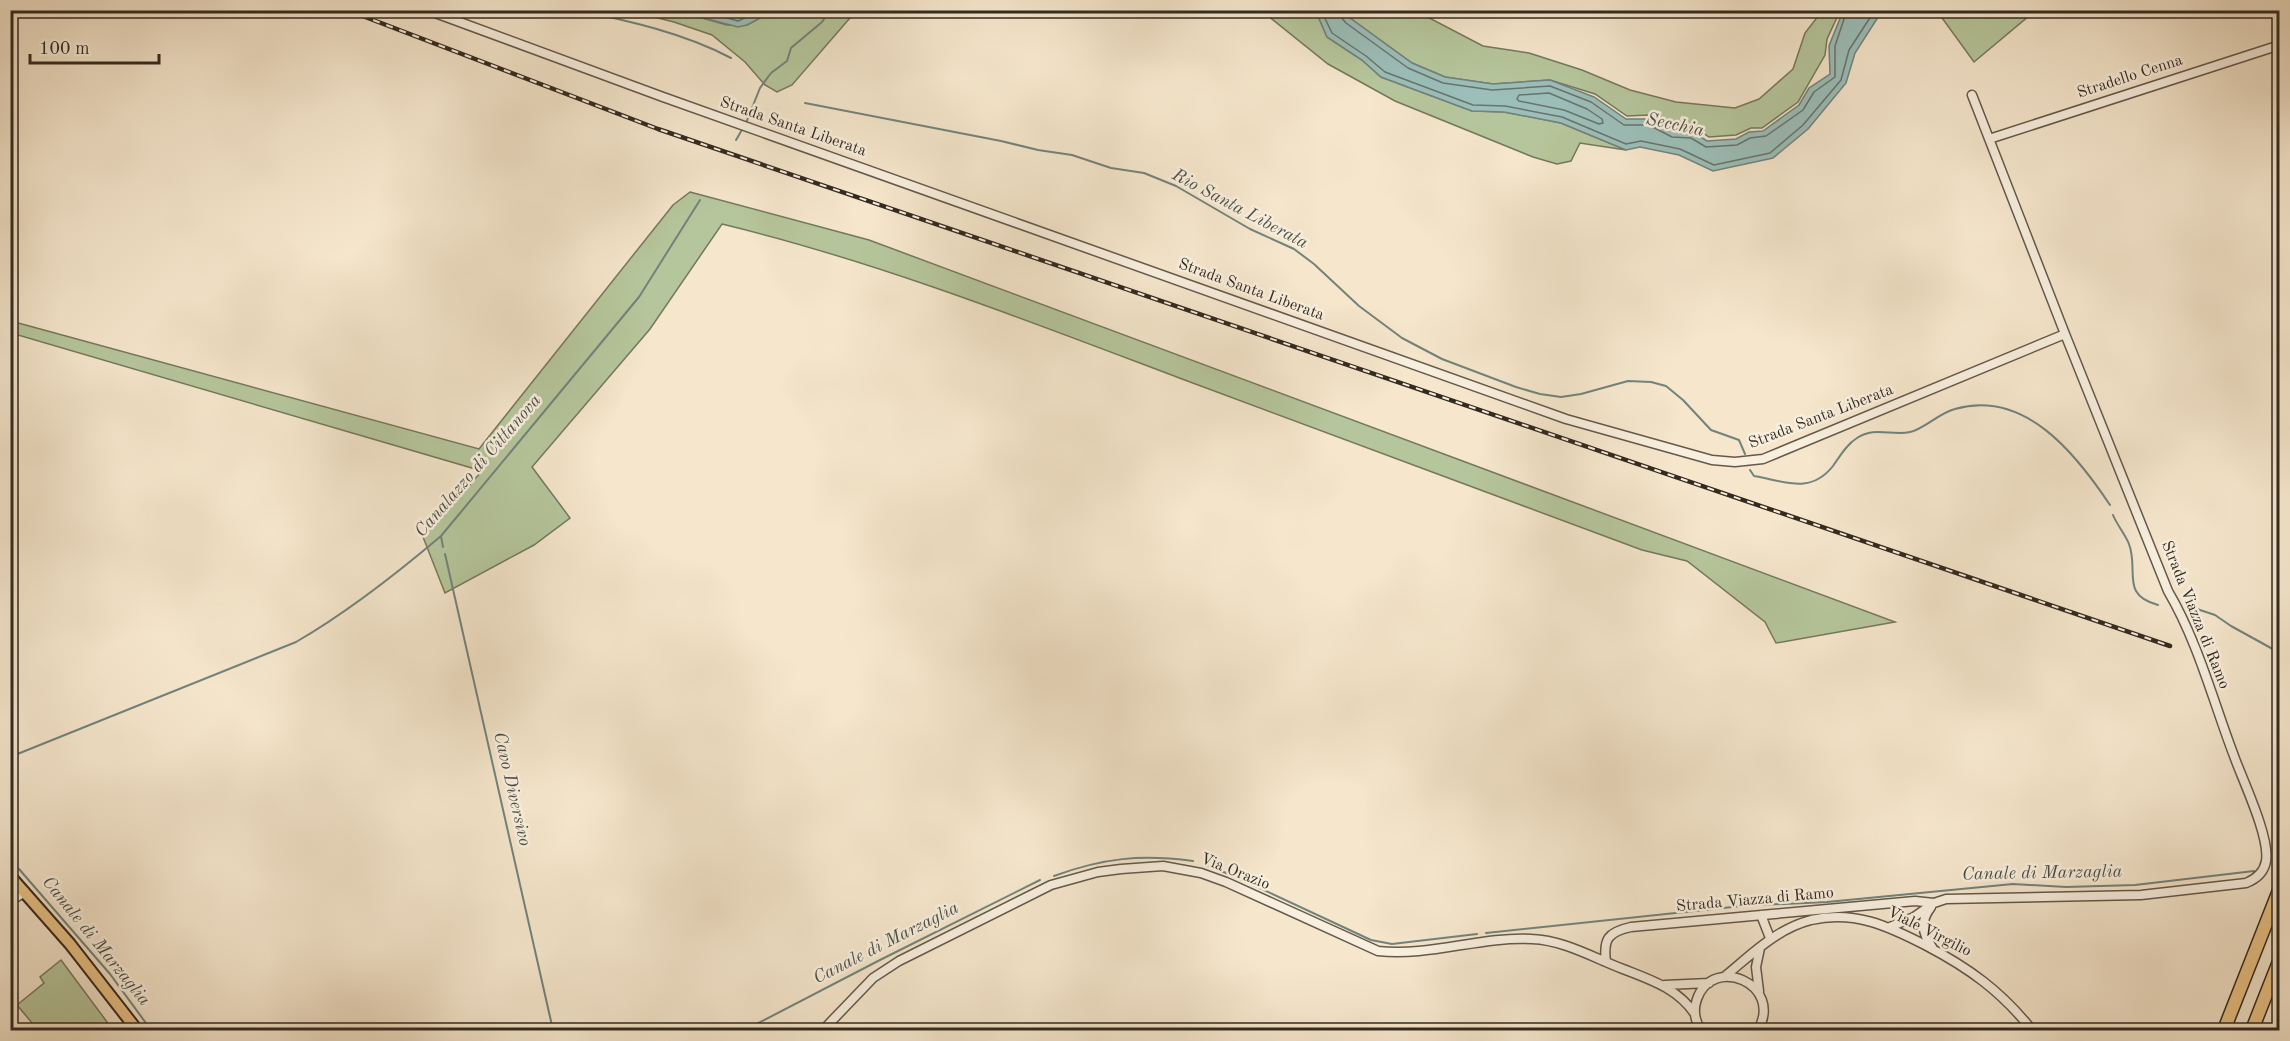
<svg xmlns="http://www.w3.org/2000/svg" width="2290" height="1041" font-family="'Old Standard TT',serif">
<style>
.green{fill:#b6c69c;stroke:#74785e;stroke-width:1.5}
.water{fill:#9cbfba;stroke:#72837c;stroke-width:1.5}
.lines{fill:none;stroke-linecap:round;stroke-linejoin:round}
.shore{stroke:#68746d;stroke-width:1.5}
.stream{stroke:#72837c;stroke-width:2}
.minor-casing{stroke:#64594b;stroke-width:11}
.major-casing{stroke:#332a20;stroke-width:14}
.highway-casing{stroke:#332a20;stroke-width:15}
.minor{stroke:#f8efde;stroke-width:8}
.major{stroke:#eac386;stroke-width:10}
.highway{stroke:#eac386;stroke-width:12}
.rail-casing{stroke:#332a20;stroke-width:4.5}
.rail{stroke:#f8efde;stroke-width:2;stroke-dasharray:7;stroke-linecap:butt}
.labels{text-anchor:middle;dominant-baseline:central;stroke-width:5;stroke-linejoin:round;paint-order:stroke}
.street-label{font-size:16px;fill:#332a20;stroke:#f8efde}
.water-label{font-size:18px;font-style:italic;fill:#4d4f46;stroke:#f8efde}
</style>
<rect width="100%" height="100%" fill="#f5e6cc"/>
<filter id="stains"><feTurbulence type="fractalNoise" baseFrequency=".00333" numOctaves="4"/><feColorMatrix values="0 0 0 0 .2 0 0 0 0 .09 0 0 0 0 .02 0 0 0 .5 -.17"/></filter>
<radialGradient id="worn" r=".72"><stop offset=".6" stop-color="#630" stop-opacity="0"/><stop offset="1" stop-color="#630" stop-opacity=".3"/></radialGradient>
<!-- green -->
<path class="green" d="M630 11H677L727 25H747L773 11H856L792 85 777 92 765 85 745 62 712 35 674 22Z
M1262 11H1311L1318 16 1327 37 1362 60 1381 77 1472 111 1504 112 1561 123 1626 150 1580 143 1571 161 1557 164 1533 157 1395 101 1328 64Z
M1344 11H1416L1483 46 1529 53 1582 70 1630 90 1676 102 1735 108 1759 99 1793 69 1805 33 1822 11H1840L1827 39 1825 55 1798 102 1762 128H1751L1736 135 1709 137 1697 129 1675 128 1649 115 1627 116 1595 94 1550 80 1493 84 1445 77 1412 63 1350 18Z
M1937 11H2035L1974 62Z
M690 192 869 240 1895 622 1776 643 1765 622 1687 561 1642 550C1489 492 1335 437 1182 379 1031 322 879 262 722 224L650 329 532 467 570 518 534 545 445 593 423 537 482 471 11 333V321L479 449 673 205Z
M61 960 113 1030H38L17 1005 44 983 40 977Z"/>
<!-- water -->
<path class="water" d="M677 11H773L747 25 738 27Z
M1311 11H1344L1350 18 1412 63 1445 77 1493 84 1550 80 1594 97 1626 119H1651L1674 131 1693 132 1707 141 1736 139 1749 132 1763 131 1799 105 1809 88 1830 74 1829 46 1843 11H1882L1855 53 1846 83 1808 129 1773 158 1713 171 1679 155 1640 147 1626 150 1561 123 1504 112 1472 111 1381 77 1362 60 1327 37 1318 16Z"/>
<g class="lines">
<!-- shore -->
<path class="shore" d="M698 10 738 21 761 10
M1321 10 1332 33 1366 56 1385 72 1473 105 1505 106 1562 117 1626 144 1641 141 1680 149 1714 165 1770 153 1803 125 1841 80 1849 50 1875 10
M1340 10V16L1346 23 1408 68 1443 83 1492 90 1550 86 1591 102 1624 125H1649L1672 137 1691 138 1706 147 1737 145 1750 138 1766 136 1803 110 1814 92 1835 77V46L1847 10
M1549 93 1587 109 1602 119 1603 123 1599 124 1564 110 1519 101 1517 99 1519 95Z"/>
<!-- stream -->
<path class="stream" d="M577 10C629 21 684 33 731 58
M805 103 1001 141 1038 150 1072 155 1111 168 1144 173 1176 186 1250 229 1294 249 1314 264 1359 306 1402 338 1442 359 1516 387 1540 394 1561 397 1581 394 1628 381 1651 382 1666 386 1683 400 1711 430 1739 440 1745 454
M746 123 760 88 771 73 787 61 791 48 822 22 830 10
M736 140 743 128
M1750 470 1754 476C1784 481 1810 495 1833 466 1840 456 1847 444 1857 438 1874 426 1892 436 1910 432 1924 429 1939 413 1955 409 2025 389 2076 454 2110 505
M2113 515C2117 525 2125 534 2129 544 2139 571 2120 595 2158 605
M441 536 443 547
M445 554 553 1030
M2188 606 2215 615 2231 626 2280 653
M10 757 296 642C348 612 395 575 441 536L639 297 700 200
M1208 866 1234 876 1371 940 1392 944 1477 934
M19 869 110 974 151 1030
M1054 876C1103 858 1141 854 1193 861
M1758 905 1827 902 2013 884 2066 887 2135 885 2254 871
M1486 933 1742 906
M745 1030 878 961 1040 880"/>
<!-- minor casing -->
<g class="minor-casing">
<path id="minor" d="M427 10 663 97 1566 419 1712 460 1735 462 1763 459 2065 334
M1989 139 2280 45
M10 901 25 892
M1931 907C1920 921 1922 933 1932 947
M1761 915 1770 938
M1890 927 1914 917 1934 903 1946 899 2141 895 2246 883C2256 879 2264 873 2266 861 2270 837 2243 781 2234 756 2213 701 2198 642 2168 591L2065 334 1972 95
M1606 962C1603 939 1608 932 1631 927L1915 901 1934 903
M1724 977C1751 955 1776 929 1811 920 1854 910 1888 926 1925 945 1969 968 2001 991 2032 1030
M1665 985 1709 983
M1759 991 1756 967 1760 948
M792 1030H808
M823 1030 873 978 899 961 1051 885 1098 872 1121 869 1163 866 1201 873 1226 882 1378 951C1429 957 1481 936 1532 939 1563 940 1594 958 1623 969 1651 980 1677 988 1695 1014
M1701 1030C1695 1021 1693 1010 1697 999 1713 954 1784 984 1758 1030"/>
</g>
<!-- major casing -->
<g class="major-casing">
<path id="major" d="M10 876 70 944 137 1030"/>
</g>
<!-- highway casing -->
<g class="highway-casing">
<path id="highway" d="M2224 1030 2280 888
M2252 1030 2280 959"/>
</g>
<!-- minor -->
<use href="#minor" class="minor"/>
<!-- major -->
<use href="#major" class="major"/>
<!-- highway -->
<use href="#highway" class="highway"/>
<!-- rail casing -->
<g class="rail-casing">
<path id="rail" d="M347 10 658 129 2170 646"/>
</g>
<!-- rail -->
<use href="#rail" class="rail"/>
</g>
<g class="labels">
<!-- street labels -->
<g class="street-label">
<text transform="translate(2130 77) rotate(-18)">Stradello Cenna</text>
<text transform="translate(793 127) rotate(19)">Strada Santa Liberata</text>
<text transform="translate(1251 290) rotate(20)">Strada Santa Liberata</text>
<text transform="translate(1821 417) rotate(-21)">Strada Santa Liberata</text>
<text transform="translate(2195 615) rotate(68)">Strada Viazza di Ramo</text>
<text transform="translate(1235 872) rotate(22)">Via Orazio</text>
<text transform="translate(1755 900) rotate(-5)">Strada Viazza di Ramo</text>
<text transform="translate(1929 932) rotate(27)">Viale Virgilio</text>
</g>
<!-- water labels -->
<g class="water-label">
<text transform="translate(1675 125) rotate(12)">Secchia</text>
<text transform="translate(1240 209) rotate(28)">Rio Santa Liberata</text>
<text transform="translate(478 466) rotate(-49)">Canalazzo di Cittanova</text>
<text transform="translate(512 789) rotate(77)">Cavo Diversivo</text>
<text transform="translate(2042 873) rotate(-1)">Canale di Marzaglia</text>
<text transform="translate(96 941) rotate(51)">Canale di Marzaglia</text>
<text transform="translate(886 943) rotate(-27)">Canale di Marzaglia</text>
</g>
</g>
<!-- margin -->
<rect width="2290" height="1041" fill="none" stroke="#f5e6cc" stroke-width="36"/>
<rect x="12" y="12" width="2266" height="1017" fill="none" stroke="#332a20" stroke-width="3"/>
<rect x="18" y="18" width="2254" height="1005" fill="none" stroke="#332a20" stroke-width="1.5"/>
<!-- scale -->
<path d="M30 54v9h129v-9" fill="none" stroke="#332a20" stroke-width="3"/>
<text x="39" y="54" font-size="18" fill="#332a20" stroke="#f8efde" stroke-width="4.5" paint-order="stroke">100 m</text>
<rect width="100%" height="100%" filter="url(#stains)"/>
<rect width="100%" height="100%" fill="url(#worn)"/>
</svg>
